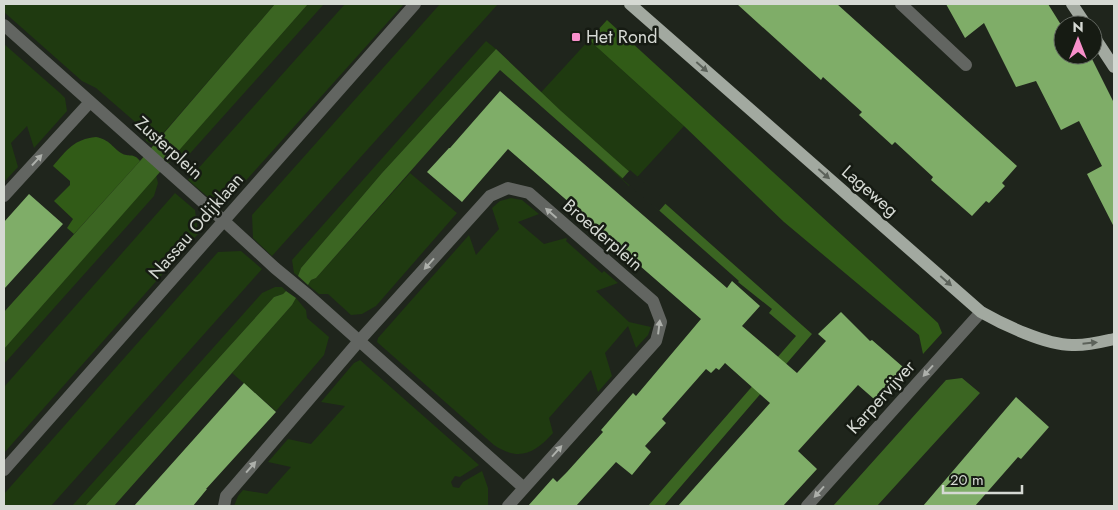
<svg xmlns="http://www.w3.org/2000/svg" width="1118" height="510" font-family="Jost,sans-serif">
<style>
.green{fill:#1f3a10}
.forest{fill:#315b17}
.water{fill:#3b6522}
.pier{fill:#1f251c}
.building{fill:#7fad68}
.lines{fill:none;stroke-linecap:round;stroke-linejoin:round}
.minor{stroke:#626561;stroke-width:12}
.major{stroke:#a2a9a0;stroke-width:12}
.oneway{fill:#5c625a}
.oneway2{fill:#adb0ab}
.poi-dot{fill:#f890cb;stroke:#161b13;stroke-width:2}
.labels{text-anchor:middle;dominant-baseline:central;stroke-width:5;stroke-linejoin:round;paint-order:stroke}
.poi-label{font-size:18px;fill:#d5d9d3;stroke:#161b13;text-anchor:start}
.street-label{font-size:18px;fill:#d5d9d3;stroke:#161b13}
</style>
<rect width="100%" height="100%" fill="#1f251c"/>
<!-- green -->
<path class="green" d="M4 4H275L153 145 146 141 144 132 141 127 96 88 82 81 4 12Z
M308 4H324L185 159 180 161H169Z
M345 4H404L232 196 208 197 188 180Z
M440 4H498L272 256 253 238 252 215Z
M589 40 684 126 629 186 535 99Z
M486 41 496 49 382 173 301 268 298 276 294 273 292 260Z
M4 44 60 93 65 98 67 111 34 148 27 126 11 143 18 167 5 181Z
M410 173 457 213 376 306 362 314 351 315 328 294H319L308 285 311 280 316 278Z
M156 175 158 183 154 196 4 364V349Z
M175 193 195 210 198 234 4 453V387Z
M511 198 522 200 539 214 518 222 544 244 566 238 567 239 566 241 602 273 604 271 618 283 596 291 629 322 651 327 648 335 636 348 628 326 605 353 612 376 598 392 591 370 549 418 553 433C535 453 519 462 494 445L377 342 378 338 469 235 476 255 499 229 492 208 500 201Z
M241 251 262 269 51 506H4V494L218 252Z
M275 287H282L286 291 283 294 274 297 85 506H72L262 293Z
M296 298 306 310 307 318 329 337 324 355 276 411 232 373 292 305Z
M360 360 479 465 460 477 455 476 451 482 453 487 459 488 463 482 482 471 488 488V506H234L238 496 243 490 267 494 291 467 268 462 288 439 311 444 345 406 321 402 354 363Z"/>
<!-- forest -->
<path class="forest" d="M607 20 938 323 942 333 923 354 919 335 784 222 684 126 589 40Z
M96 137C110 140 111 146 121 153 129 158 133 152 140 161L74 234 67 228 73 219 54 201 70 185V181L53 166C67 150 74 139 96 137Z"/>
<!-- water -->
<path class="water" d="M275 4H308L4 349V312L140 161Z
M496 49 561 111 812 334 664 506H648L796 336 769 313 772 309 738 282 739 281 500 70 316 278 311 280 308 285 298 276 301 268 382 173Z
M286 291 296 298 292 305 114 506H85L274 297 283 294Z
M962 378 980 393 877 506H833L946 380Z"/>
<!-- pier -->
<path class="pier" d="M630 170 667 202 659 211 622 179Z"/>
<!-- building -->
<path class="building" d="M737 4H837L1017 166 1002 183 1005 186 989 203 986 201 972 216 931 180 933 177 895 142 892 145 859 115 862 112 823 77 821 80Z
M946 4H1048L1063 28V55H1090L1114 103V227L1087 174 1102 166 1079 121 1061 130 1036 81 1016 87 984 23 965 38Z
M500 91 727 288 732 281 760 306 742 326 797 373 826 341 818 334 841 312 870 341 872 340 903 367 874 399 858 385 798 451 817 469 783 506H678L770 403 725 363 719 370 716 368 711 373 706 369 662 419 666 423 645 446 651 452 632 475 616 462 576 506H528L553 478 557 482 567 472 603 432 601 430 633 393 636 396 701 319 624 252 622 253 585 220 587 218 508 149 462 202 427 172 449 148H450Z
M29 194 63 224 4 289V222Z
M244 383 276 412 206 489H207L193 506H134Z
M1016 397 1049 427 1021 459 1018 457 975 506H923Z"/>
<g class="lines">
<!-- minor -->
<path class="minor" d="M901 4 966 65
M4 25 224 221 275 268 309 296 524 488
M4 196 90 102
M4 470 415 4
M224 506 226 496 233 488 359 341 490 196 508 188 529 193 653 301 661 322 656 341 508 506
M807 506 981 312"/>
<!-- major -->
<path class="major" d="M630 4 981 312C1004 325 1046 345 1072 345 1086 346 1101 342 1114 339
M1072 4 1086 25
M1093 35 1114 67"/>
</g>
<!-- one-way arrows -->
<defs><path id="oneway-solid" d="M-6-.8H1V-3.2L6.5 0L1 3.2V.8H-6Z" transform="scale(1.25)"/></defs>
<g class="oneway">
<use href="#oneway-solid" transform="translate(702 67) rotate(41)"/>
<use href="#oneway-solid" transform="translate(824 174) rotate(41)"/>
<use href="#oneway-solid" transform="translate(946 281) rotate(41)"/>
<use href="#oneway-solid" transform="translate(1090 343) rotate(-6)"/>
</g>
<g class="oneway2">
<use href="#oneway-solid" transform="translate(37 160) rotate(-47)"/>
<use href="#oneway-solid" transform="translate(551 213) rotate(-139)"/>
<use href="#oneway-solid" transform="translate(429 264) rotate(132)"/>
<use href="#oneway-solid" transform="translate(659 327) rotate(-83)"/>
<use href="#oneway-solid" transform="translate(928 371) rotate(132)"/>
<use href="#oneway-solid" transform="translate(557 451) rotate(-48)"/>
<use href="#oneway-solid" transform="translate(251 467) rotate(-49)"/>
<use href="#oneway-solid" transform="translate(819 492) rotate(132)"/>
</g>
<!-- markers -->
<rect class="poi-dot" x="571" y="32" width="10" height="10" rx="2.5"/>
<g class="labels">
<!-- poi labels -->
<g class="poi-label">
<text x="586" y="37">Het Rond</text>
</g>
<!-- street labels -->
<g class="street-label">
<text transform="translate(169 148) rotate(42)">Zusterplein</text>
<text transform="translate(870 191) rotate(41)">Lageweg</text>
<text transform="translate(196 226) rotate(-49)">Nassau Odijklaan</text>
<text transform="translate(603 235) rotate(41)">Broederplein</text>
<text transform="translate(881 397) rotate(-48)">Karpervijver</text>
</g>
</g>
<!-- border -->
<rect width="1118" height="510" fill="none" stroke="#d5d9d3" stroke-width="10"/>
<!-- north arrow -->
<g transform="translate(1078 40)"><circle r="24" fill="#161b13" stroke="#626760"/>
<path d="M0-4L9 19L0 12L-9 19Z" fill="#f890cb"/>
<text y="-8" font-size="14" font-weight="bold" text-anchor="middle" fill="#d5d9d3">N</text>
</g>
<!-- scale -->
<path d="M943 485v8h79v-8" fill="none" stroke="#d5d9d3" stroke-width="2.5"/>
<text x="950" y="485" font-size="15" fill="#d5d9d3" stroke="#161b13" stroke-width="4" paint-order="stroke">20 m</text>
</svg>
